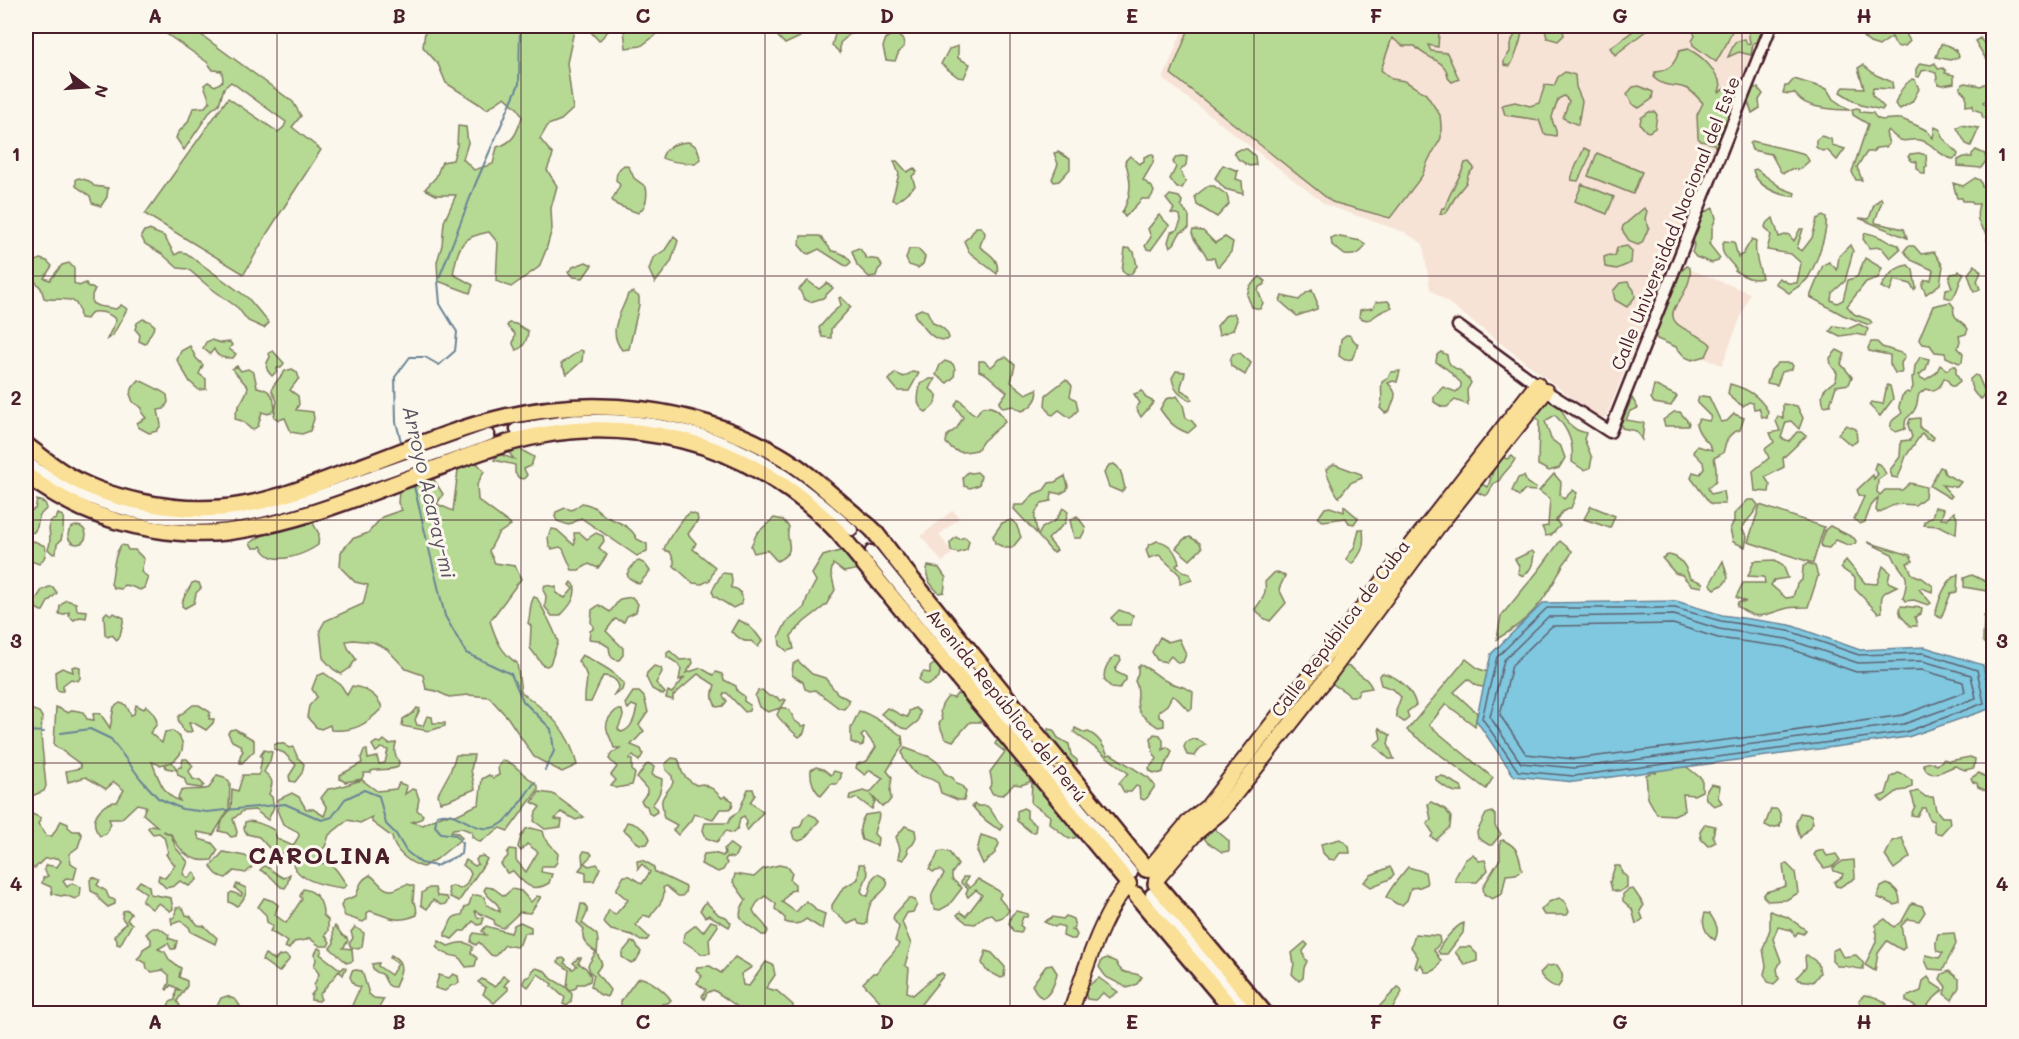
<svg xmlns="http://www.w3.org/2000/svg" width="2019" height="1039" font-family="Mali,sans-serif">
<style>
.built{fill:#f7e3d6}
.green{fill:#b6da94;stroke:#807c60;stroke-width:1.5}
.water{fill:#7fc8df;stroke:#6a8497;stroke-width:1.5}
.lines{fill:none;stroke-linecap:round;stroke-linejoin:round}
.shore{stroke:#5f6373;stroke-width:1.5}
.stream{stroke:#6a8497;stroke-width:2}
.minor-casing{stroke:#4a1f2b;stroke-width:15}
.major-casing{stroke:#4a1f2b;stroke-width:18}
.highway-casing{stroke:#4a1f2b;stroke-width:20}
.minor{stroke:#fbf7ec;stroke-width:10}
.major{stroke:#fadf96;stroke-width:14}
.highway{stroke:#fadf96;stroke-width:15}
.grid{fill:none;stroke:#4a1f2b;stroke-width:1.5;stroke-opacity:0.55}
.labels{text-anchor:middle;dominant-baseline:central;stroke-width:6;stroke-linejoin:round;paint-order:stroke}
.street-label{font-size:18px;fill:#4a1f2b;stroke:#fbf7ec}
.water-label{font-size:20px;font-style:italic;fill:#5a5261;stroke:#fbf7ec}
.district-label{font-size:24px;font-weight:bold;letter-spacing:1.5px;fill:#4a1f2b;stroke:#fbf7ec}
.neatline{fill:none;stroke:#4a1f2b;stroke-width:2}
.grid-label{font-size:20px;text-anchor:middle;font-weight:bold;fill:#4a1f2b}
</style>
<rect width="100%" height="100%" fill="#fbf7ec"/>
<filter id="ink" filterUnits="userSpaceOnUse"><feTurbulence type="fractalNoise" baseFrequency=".0167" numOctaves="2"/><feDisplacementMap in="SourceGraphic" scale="12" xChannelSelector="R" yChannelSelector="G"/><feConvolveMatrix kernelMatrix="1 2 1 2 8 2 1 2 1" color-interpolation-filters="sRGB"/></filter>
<g filter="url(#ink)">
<!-- built -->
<path class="built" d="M1184 26H1764L1606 417 1598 418 1430 289 1423 244 1404 232 1326 205 1163 79Z
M1679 265 1750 293 1722 365 1651 337Z
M953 510 959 518 939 535 953 553 942 562 921 536Z"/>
<!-- green -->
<path class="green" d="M155 26H189L293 102 301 116 292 127 321 150 268 232 244 274 145 214 228 98 278 132 284 127 286 122 231 82 224 88 219 104 211 110 184 150 176 138 178 133 188 122 193 108 205 107 210 101 204 85 208 82 215 86 223 81 222 71 213 70 207 62Z
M423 26H575L567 63 573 109 561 120 548 125 540 139 553 155 547 170 557 186 551 208 552 229 546 250 539 267 511 287 496 281 498 243 489 232C459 237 459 247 453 274L473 285 470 293 438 281 437 262 442 245 444 222 456 195H436L425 189 436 177 442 162 453 160 457 146 458 126 466 127 468 143 463 159 474 170 493 164 497 147C513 143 517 133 522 117L518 109 505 97 487 109 446 83 438 64 423 47 425 31Z
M591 26H666L664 29 641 46 626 48 624 30H609L599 41 590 31Z
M768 26H802L800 37 785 44Z
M844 26H846L851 33 840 43V53L832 45 835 34Z
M1190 26H1435L1434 29 1439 33 1438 47 1428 45 1431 51 1447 53 1459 79 1452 82 1448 78C1447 58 1425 60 1415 46H1403L1392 38 1381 70 1392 79 1405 81 1426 94 1440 115 1441 125V138L1428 161 1422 176 1390 218 1332 202 1171 74Z
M1544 26H1562L1564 35 1558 41 1547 38Z
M1640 26H1652L1615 55 1610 48Z
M1691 26H1734L1727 43 1716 62 1693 45 1692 41 1695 36Z
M1751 26H1762L1763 35 1761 41 1753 43 1751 55 1739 52 1728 57 1735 42 1745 39 1747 44 1750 43 1748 30Z
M1866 27H1870L1879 34 1886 29 1905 32 1910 41 1905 46 1899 47 1895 44 1892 37 1879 46 1870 43 1863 37Z
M1518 28 1522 33C1520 43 1515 59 1510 66L1504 65V60L1510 52V45Z
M895 33 903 40 904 46 899 52 895 61 886 60 883 47 886 38Z
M1980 38 1985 45 1993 46V61L1986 59 1975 41Z
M1941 44C1948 44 1958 49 1959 57L1950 60 1936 57Z
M958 46V58L970 64 964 78 958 77 941 64 949 49Z
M1688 49C1704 57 1713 68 1721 84L1719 92 1725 88 1731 95 1739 99 1725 128 1717 151 1714 144 1701 141 1698 138 1697 115 1703 103C1698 98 1693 92 1688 89 1675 83 1666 89 1654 78L1655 72C1669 71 1675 64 1679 51Z
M1920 63 1931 65 1935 63 1938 69 1943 68 1946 71 1945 73 1954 75V83L1943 85 1938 84 1936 73 1927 70 1922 71 1919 77 1916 76V69Z
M1863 65 1876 75 1892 82 1893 89 1873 88 1872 95 1884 107 1882 110 1861 105 1840 92 1844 87 1864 88 1858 68Z
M1565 72 1575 75 1576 87 1582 101 1578 125 1563 118 1569 101 1564 96 1558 99C1557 105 1553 111 1552 118 1552 125 1558 129 1556 136L1544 134 1539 120 1505 115 1502 105 1515 102 1530 106 1539 103 1545 85 1554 86 1558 77Z
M1794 79 1827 89 1833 99 1849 110C1836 110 1810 108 1801 100 1798 98 1797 95 1794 93L1789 94 1783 93 1785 86H1788Z
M1912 79 1915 80 1919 89 1912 102 1900 109 1895 104C1898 94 1903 85 1912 79Z
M1993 80V95L1983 102 1991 110 1988 118H1983L1981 112 1973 109V105L1966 106V95L1960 89 1962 84 1965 83 1981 86 1984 84H1989Z
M1639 86 1653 92 1652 99 1639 108 1632 104 1627 94 1633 87Z
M1753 88H1758L1763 94 1759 100 1760 108 1752 113 1747 99Z
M1857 108 1860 109V112L1873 113C1879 125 1889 117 1900 119 1903 119 1925 129 1927 131 1930 133 1931 136 1933 138L1935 127 1941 130 1942 137 1958 154 1957 157 1953 159C1938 156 1934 144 1923 141 1905 136 1906 149 1888 130L1886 133 1889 144 1886 147 1876 148 1873 152H1867L1857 167 1862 180H1856L1852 172 1868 124 1853 115 1852 109Z
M1649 112H1655L1657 115 1655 128 1649 132 1646 131 1640 124 1641 118Z
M1961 125 1979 128 1971 146 1966 144 1957 128Z
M1821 136 1831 139 1832 145 1845 149 1837 160 1827 150 1822 151 1816 147V140Z
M1752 141 1802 153 1806 155 1809 161 1799 170 1791 169 1784 173 1781 172 1771 154 1752 150 1750 144Z
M688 142C697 145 699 150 700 159L695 164C687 163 668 162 662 158 665 146 676 143 688 142Z
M1584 148 1590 151 1589 158 1578 181 1571 180C1573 169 1580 159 1584 148Z
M1240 149H1247L1255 156 1256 165 1249 166 1238 159 1234 152Z
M1976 150 1985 154 1986 161 1981 168 1958 166V160L1964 157H1972V154Z
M1058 152 1070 159V169L1059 181 1054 182 1052 179 1058 164 1054 153Z
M1597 153 1642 172 1633 194 1588 176Z
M1919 153 1926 155 1927 167H1925V174H1922L1917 168V162L1912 161 1908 157 1910 154Z
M1151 154 1154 156 1153 163 1143 180 1152 187 1154 192 1150 199H1142L1125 217 1122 213C1132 194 1132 181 1125 161L1130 156 1139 164 1144 161V157Z
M1182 156 1187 157 1186 165 1180 171 1186 182 1182 188H1177L1170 179 1176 167 1173 162 1176 157Z
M894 161H897L907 172 914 168 917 172 912 176 915 186 897 201 892 200 899 174Z
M1469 162 1474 168 1468 175 1466 183 1457 194 1446 213 1440 214 1442 208H1445C1449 191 1460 179 1465 163Z
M624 165 629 167 634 178 646 187C648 197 647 206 638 213L617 205 612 200 620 185 616 180C616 173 618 169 624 165Z
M1223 165 1238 171 1236 179 1242 181 1243 194 1225 189 1215 178Z
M1756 169 1782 188 1795 193 1794 196C1779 196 1756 186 1753 170Z
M79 178 89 181 94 186 108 188 107 197 101 206 92 203 90 196 76 186V179Z
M1975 178 1980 180 1982 186 1993 189V198L1986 212 1988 213 1991 210C1995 218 1994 233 1993 243L1987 240 1988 235C1978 225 1975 218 1979 204H1973L1971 201H1963L1962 198H1957L1953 183 1963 186Z
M1582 184 1614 197 1607 214 1575 201Z
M1208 186H1214L1227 195 1229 204 1217 217 1197 205 1195 196Z
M1170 195 1179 197 1182 201 1181 206 1189 216V228L1180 233 1174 244 1170 247 1168 242 1171 232 1177 230 1181 221 1180 215 1171 213 1174 209 1166 199Z
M1881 198 1882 201 1875 221 1876 223 1904 229 1907 238 1859 218 1869 219 1874 205Z
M1644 208 1647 211 1645 219 1649 227 1642 243 1638 245 1630 242 1622 230 1623 226Z
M1713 208 1716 218 1712 228V238L1709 244 1720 258 1718 261 1712 263 1696 257 1692 252C1697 242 1691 237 1692 229 1694 220 1705 211 1713 208Z
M1159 215 1169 225 1151 250 1147 249 1145 246 1151 237 1148 229Z
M1823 216 1826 218C1828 233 1816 264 1808 278 1804 284 1795 288 1789 293L1775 283 1779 278 1788 283H1797L1801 263 1791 254 1767 250 1771 235 1765 227 1766 224 1773 218 1779 237 1788 234 1794 241 1800 229H1803L1797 248 1802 251 1812 238 1817 219Z
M976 227H981C990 236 981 237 980 247 991 255 1000 260 997 274L969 252 964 241 970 236Z
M149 230 164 236 175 255 180 252 186 253 248 298 269 323 264 328 248 321 238 308 208 286 188 269 178 268 162 254 145 244 141 236 144 231Z
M1193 230 1203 231 1215 243 1225 237 1233 242 1231 252 1219 266H1217L1214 258H1207C1204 248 1195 245 1192 233Z
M1865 233C1876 233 1887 242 1898 245L1900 249 1890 258 1881 247 1869 248 1863 239Z
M674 236 678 241 671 262 655 283 649 270 653 258 665 250Z
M801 236H820L832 251C841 252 847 255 851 262L847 266 844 265 819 249 809 254 806 253 799 245Z
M1335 236 1361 241 1365 245C1362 254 1353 256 1345 255L1332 245 1331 238Z
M1752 239 1756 241C1754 255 1759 265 1762 278 1751 281 1744 276 1735 271L1736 269C1729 259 1718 254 1724 241L1734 242 1738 257 1743 254Z
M1850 245 1853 251 1845 281 1832 293 1831 300 1837 303 1843 300 1848 280 1857 277 1865 258 1882 268 1878 278 1866 282 1847 306 1854 314 1870 320 1872 323 1869 325 1843 315 1810 297 1823 265 1829 262 1837 270 1839 256Z
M1627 246 1632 251 1631 263 1617 269 1605 267 1604 257 1609 255 1615 256 1617 248Z
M1908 246H1914L1921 254 1934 252 1943 266 1940 284 1926 294 1922 285 1925 280H1931L1933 270 1911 260 1904 251Z
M858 248 861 250 866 258 879 260 882 266 878 270 876 276 869 277 857 265 852 251Z
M1128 248 1134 252 1137 266 1131 274 1127 275 1122 271 1125 249Z
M909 249H918L925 257 923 264 918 268 909 265 906 259Z
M40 259 47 261 52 266 44 278 50 280 62 265 69 263 74 268V283L79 286 86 283 88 287 95 289 92 295V303L98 306 116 309 121 305 127 309 113 335 107 339 116 320C110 313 101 311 92 312L87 319 80 318C79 290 59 303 44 298L41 288 28 274C30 266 33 262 40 259Z
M586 262 592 265 583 278 573 277 568 272 573 267Z
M1908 265 1913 270 1916 288 1914 290 1911 284 1894 280 1890 292 1881 287C1888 276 1894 267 1908 265Z
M1975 265 1981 272 1977 281 1980 289 1974 292 1968 274Z
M1687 266 1690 268C1692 280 1684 294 1677 304 1659 329 1703 332 1711 345L1706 356 1692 360 1685 357 1676 347 1657 339 1653 330 1673 289 1677 275Z
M1959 271 1964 273C1959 281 1958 292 1952 299L1945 297 1946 289 1952 288 1949 279 1951 274 1958 273Z
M1260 277 1265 281V284L1259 287 1258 291 1263 303 1260 309 1252 307 1247 295 1250 286Z
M808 281 819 289 827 283 833 288 823 298 810 302 804 299 799 289Z
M1628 282 1634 290 1635 297 1627 307 1615 300 1613 291 1620 283Z
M1312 290 1317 302V309L1297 316 1280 301 1282 296 1299 300 1306 293Z
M633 292 639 297V305L629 349 622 350C606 330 622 313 628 294Z
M841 297 851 307 831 329V338L822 337 819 328 830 315 841 305 839 298Z
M1388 301 1392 307C1389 309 1386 310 1383 311 1372 316 1371 324 1359 317L1360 310 1373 308 1376 302Z
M1950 302 1954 307C1951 319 1963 321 1968 329L1966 334 1959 336 1960 341 1958 348 1963 353 1962 362 1959 363 1946 357 1945 353 1935 352 1930 345 1923 344 1919 339 1933 306Z
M921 309 927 311 933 323C940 326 947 329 949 338L947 340C931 341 925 328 915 316V312Z
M1234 313 1237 320 1233 330 1219 335 1217 326 1225 316Z
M143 319 149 321 155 326 145 344 139 341 140 335 135 329 137 323Z
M509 323 516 324 528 331C528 339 524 348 516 350L513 344 515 334 507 326Z
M1859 324 1868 329 1866 336 1854 334 1840 336 1830 331 1834 326 1850 328Z
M1346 335H1349L1358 345 1352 359 1345 360 1339 356 1341 339Z
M211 340 221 343 230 342 232 345 229 349 236 354 233 358C224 358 217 358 214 349L210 354 203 348 206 342Z
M1871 342H1877L1882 347 1904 354 1905 357 1901 363 1902 373H1895L1890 364V355L1869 351 1868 348Z
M190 346 196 358 203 365 199 374 206 379V389L199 390 190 382 177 360 181 351Z
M580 350 583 351 582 361 567 374 561 364Z
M1837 350 1845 354 1841 364 1852 377 1849 384 1836 386 1830 405 1824 406C1819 390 1825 389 1836 380L1837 373 1831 365 1830 358Z
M273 351 284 363 281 368H277V371L272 376C265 369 265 365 270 357L269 353Z
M1441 352 1447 355C1448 365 1452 367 1461 371L1465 377 1469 379 1471 383 1467 390 1468 405 1455 400 1447 407H1442L1434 402V396L1443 387 1456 392 1461 387V383L1447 369 1436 362 1437 355Z
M1240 353 1251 363 1245 375 1231 366 1230 360 1233 354Z
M1006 357 1015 365 1011 382 1026 394 1037 389C1040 398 1031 408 1022 411L1013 406 1003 408 999 403 1007 392 986 374 979 371V361H984L991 367 1000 359Z
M1920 357 1929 359 1926 369 1919 375 1921 378 1925 380 1936 373 1940 365 1947 370 1952 366H1956V373L1960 381 1954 386H1951L1947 379 1944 378C1942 386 1935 393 1926 389L1919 394C1917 399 1918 404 1915 409 1910 420 1904 413 1905 429L1896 432 1891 429C1889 419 1897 418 1902 413L1899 406 1902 396 1907 392 1910 393 1913 387 1912 377 1914 376 1915 366Z
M945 361 953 364 955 369 954 377 947 383 936 375 940 365Z
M1778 363H1791L1793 366 1792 369 1782 372 1777 385 1767 383 1771 370Z
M237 366 241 371 248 369 254 373 257 387C272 390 274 396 275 410L268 414 262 412 258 426 252 430 242 421 235 419C235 406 245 401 248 387L232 369Z
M292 369 297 372 299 378 290 390 298 396 299 404 296 410 313 412 314 419 310 431 302 434 291 432 285 418 279 420 274 417 277 401 272 391 273 386 285 371Z
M1176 371 1185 372C1185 379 1180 383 1181 390L1190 395 1192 399 1189 400C1179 395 1174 390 1172 378Z
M1400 371 1397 382 1393 381 1388 383C1400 396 1394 396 1390 411L1385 413 1380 408C1384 399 1380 392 1382 382L1388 378 1391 372Z
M912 372 919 373 909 391H898L889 380 895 373 904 377Z
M1975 375 1978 376 1985 392 1981 399C1973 394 1970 388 1970 379Z
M930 379H935L930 389 937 395C938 401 932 409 926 412 914 406 919 395 920 384Z
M139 380C149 385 159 389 167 395L168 402 164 409 158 410 161 425 157 431 149 433 138 427 137 423 146 418 142 413V408L133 402 130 394 133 387Z
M1065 380 1068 381 1072 386 1070 396 1076 400 1078 410 1070 418 1059 410 1053 415 1050 414 1045 405 1046 395Z
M1730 384C1748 389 1758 395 1768 411L1767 418 1762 417 1759 408 1754 409 1753 403 1749 402 1743 406 1732 399 1728 393Z
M1654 385 1677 396 1671 406 1654 403 1651 398Z
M1887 385 1890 386 1893 399 1880 416 1869 405 1871 402 1883 404Z
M1529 387 1558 402 1568 423 1577 430 1586 433 1584 439 1592 458 1590 468 1584 470 1572 462C1574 442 1568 429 1555 415L1545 421 1551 439 1561 447 1565 458 1559 468 1549 471 1538 465 1539 420 1526 408Z
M1142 391 1146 398 1154 402 1141 417 1136 408 1140 403 1134 394Z
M1177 396 1183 405 1186 418 1192 421 1196 426 1188 433C1174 428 1168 421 1160 409L1166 399Z
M1702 396 1709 397 1721 422 1727 421 1734 414 1744 418 1740 430C1728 432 1726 442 1723 453L1714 458 1716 468V481L1708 488 1711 494 1723 491 1725 504H1712L1709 502 1691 478 1693 472 1700 474 1704 469 1703 462 1693 452 1697 446 1712 450C1709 439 1700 440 1696 424L1699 419 1709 421 1711 417 1697 403 1699 397Z
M1632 398 1638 408 1630 411 1626 420 1644 423 1642 440 1636 431 1622 428 1621 424Z
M958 400 961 401 970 411 976 415 982 407C994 405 1001 411 1005 422L983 441 977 450C962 453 956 454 946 443L947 436 957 428 963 417 955 406Z
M1783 404 1797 406 1803 418 1799 429 1791 421 1786 422 1781 438 1789 441 1797 432H1801L1806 436 1783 458 1784 467 1765 477 1770 485 1769 492 1755 491 1753 471 1769 458 1765 449 1774 442 1770 433 1780 431 1776 421 1778 416 1783 419Z
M1674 412H1680L1689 423 1688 426H1665L1663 420Z
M1920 418V428L1934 437 1933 440 1927 439 1922 433 1906 456 1898 478 1892 477 1890 470 1900 457 1901 441 1910 440 1912 437 1908 425 1910 419Z
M1846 425 1856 429 1857 441 1851 445 1838 434Z
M518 448 534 457 531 466 524 469 527 475 524 479 519 478 515 473V465L494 460 499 454 514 459 506 449Z
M1512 456 1515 459C1511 468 1503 472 1499 481L1494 483 1488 494 1485 496 1477 492 1481 484 1488 487 1497 458 1502 457 1507 459Z
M465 461 477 463 484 471 477 485 478 500 511 525 498 534 489 551 495 563 515 566 521 579 490 621C496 639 501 653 517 663L521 692C549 713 569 729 577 765L562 772 534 757 508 718 489 697 468 695 449 697 436 691 426 689 423 675 406 669 387 649 373 642 353 640 346 641 348 648 356 659 350 668 341 674 333 669 323 658 320 630 325 621 363 604 368 585 355 582 340 567 341 552 352 539 368 533 382 517 402 510 398 503 399 491 413 478 434 480 443 494 437 504 453 511 458 470Z
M1876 463 1881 465 1886 474 1878 480 1877 492 1880 495 1885 490H1902L1910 483 1926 487 1925 497 1915 505C1896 503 1894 504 1878 513L1876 510 1878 498 1871 506 1865 522 1860 524 1854 519 1864 497 1859 495 1857 490 1873 475 1874 479 1878 474 1874 469Z
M1114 464C1123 469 1122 480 1125 488L1121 492 1109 487 1104 473 1109 465Z
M1334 464 1361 474 1362 478 1350 483 1339 497C1335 493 1327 475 1326 469Z
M1940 467 1943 468 1945 474 1961 482 1957 487 1942 485 1952 496 1950 498 1930 486Z
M968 472 971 473 977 472 981 476 979 485 970 488 964 486 963 477Z
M1554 474 1561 482 1560 495 1564 499 1573 490 1577 493 1571 508 1562 512 1556 520 1560 526 1551 535 1546 536 1542 527 1548 526 1550 499 1539 491Z
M1065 476 1068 486 1067 490 1060 494 1052 492 1051 501 1042 503C1030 518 1036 517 1037 534L1014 509 1015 505H1024L1034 494 1044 490 1049 483 1055 482Z
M1524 476 1527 483 1536 488 1535 491 1524 490 1519 496 1512 491 1518 478Z
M299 498 319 534 318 545C307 553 279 565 267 554 264 552 263 549 261 546L259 548H253L250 543 266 533 253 523 258 512 269 514 273 519 278 516V503Z
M37 500 45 503 47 508 39 516 37 527 34 532 26 534V513L35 509Z
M1748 500H1754L1758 505C1755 515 1746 519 1742 529L1747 537 1745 547 1733 542 1730 529 1734 521V514Z
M582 503C586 504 592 505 595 508 599 510 602 515 607 517 618 522 631 526 637 539L647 544V551L637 556 581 518 569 525 557 521 555 517 556 512 565 508 572 510Z
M1760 505 1824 527 1813 563 1748 542Z
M1344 506 1358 518 1354 524 1349 523 1346 518 1323 521 1318 518 1325 508 1330 507 1344 512Z
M1591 506 1615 516 1610 528 1584 519Z
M1935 507 1944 509 1941 519H1947L1954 512 1957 518 1956 534 1940 526 1924 525V522L1932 517Z
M1063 508 1068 512 1065 523 1048 539 1057 550 1053 553 1038 536 1042 528 1056 520Z
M690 513 697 515 698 520 688 534 696 543 693 549 715 567 710 580 702 584 693 583 674 566V560L670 552 664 550C665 543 682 517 690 513Z
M58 514 63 516C64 525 63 533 61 540L57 544 56 553 53 554 48 549C53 540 47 530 50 521L56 519Z
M1077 516 1086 528 1081 538H1074L1070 520Z
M774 518 783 520 789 527C783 542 800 550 777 561L767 550 754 553 751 546 757 533Z
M1011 520 1016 524 1021 537 1012 548H1005L995 543 993 536 1002 523Z
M68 535a9 9 0 1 1 18 0a9 9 0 1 1-18 0Z
M1830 526 1854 538 1856 541 1855 544 1848 545 1836 540 1829 548 1822 547 1821 544 1825 530Z
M552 529 557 530 574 545 575 543 574 533H580L587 539 596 533 603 536 604 541 599 548 607 555 598 568 589 564 579 570H572L563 549 560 547 552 549 549 546 548 537Z
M1359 529 1363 530C1365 546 1362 553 1352 564L1346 559 1355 546Z
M956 537 959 539 965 537 969 541 967 550 958 553 951 551 950 543Z
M1190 537 1200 543 1202 548 1190 560 1176 548 1184 539Z
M34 541 45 546C47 553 45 559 39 564L26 559V545Z
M1157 541C1169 542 1176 552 1179 563L1176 566 1183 572 1190 574 1192 580 1180 584V575L1159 555 1149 558 1146 550 1149 545Z
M1560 541 1572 551C1570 558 1565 561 1562 567 1545 601 1530 620 1497 639L1501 616 1539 570Z
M1867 542 1910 555 1913 561 1907 563 1912 574 1922 578 1933 586 1932 592 1922 588 1919 589 1931 603 1928 605 1914 600 1905 601 1903 598C1912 568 1901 577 1892 554Z
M121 545 126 546 128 550H135L144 559 141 572 148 577 144 588 140 590 130 586 124 585 121 589 114 588 111 584C114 570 113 557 121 545Z
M840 551 853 555 865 568 844 572 833 564 831 573 835 590 826 605 804 622 791 636 794 649 787 651 780 645 779 637 786 623 804 608 807 598 816 581 812 574 823 556Z
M1532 551 1534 553C1533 563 1532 570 1523 576L1518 573 1519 566 1515 559Z
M1668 555C1681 556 1686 567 1690 578L1703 583 1702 587 1691 585 1682 575 1675 573 1662 558Z
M1775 560 1783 565 1788 578 1774 580 1771 585 1786 598 1793 597 1797 584 1802 580 1803 567 1808 563 1815 566 1818 576 1808 607C1802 607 1795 607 1788 608 1764 614 1760 623 1737 606L1738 602H1746L1736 597 1743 583H1765L1764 577 1748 576 1754 561Z
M1846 560 1865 583 1877 584 1883 566 1890 572 1888 582 1897 586C1881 593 1880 594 1882 612L1878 613 1855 589V578L1841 568Z
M639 561 645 564 650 571 639 584 629 578 627 574 634 563Z
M1723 561 1728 578 1724 584 1715 589 1710 584Z
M928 566 939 568 946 578 944 592 939 593C931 586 924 576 928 566Z
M1275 572 1285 576 1279 589 1286 603 1270 621 1263 618 1255 609C1262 600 1267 594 1265 582Z
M722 573 731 574 732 581 731 588C740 588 744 595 741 604L733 608 714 596 712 591Z
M1958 574 1957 592 1951 593 1941 618 1935 615C1939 600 1944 582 1958 574Z
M1972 575 1993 585V592L1964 587V578Z
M195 582 199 583 201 588 196 593 194 603 185 608 182 606C182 596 189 591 192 583Z
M571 582 574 584C578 597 569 607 560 616H552L545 607 546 596 543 590 545 585 556 587V593L565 598 573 589 569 585Z
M49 587H53L57 593 48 602 43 611H41L36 608 35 601 42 590Z
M534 597 537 598C544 611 554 628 558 642L550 664 547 666 543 665 530 648 531 626 528 623C531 614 529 604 534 597Z
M632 597 638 604 636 612 627 616 624 622 615 619 606 631 623 648V655L619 660C610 660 610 654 609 647L598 640 589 639 590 631 593 629V625L591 623 592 610 599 605 610 612 620 599Z
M66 600 76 603 77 610 87 611 86 618 80 617 74 620 69 616V612L63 615 59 614 60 606Z
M1901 606 1922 608 1921 614 1915 617 1917 626H1910L1901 616 1899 609Z
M1119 610 1133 615 1131 625H1117L1111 618Z
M107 612 111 615 114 613 124 618 120 636 117 640 112 635 108 637 105 635 104 615Z
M1993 614V642L1986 644 1983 641 1984 616Z
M738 620C748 623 756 632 762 641L758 647 751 641C741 643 739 636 731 632Z
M1160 637 1168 642 1179 639 1186 654 1183 662 1178 663 1171 656 1166 662 1157 660 1152 652Z
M670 651 680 660 692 659 693 663 686 673 701 668 713 675 716 672 722 674 724 680 736 686 737 691 744 696V701L750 705 749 711 745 712 727 693H724L723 696 727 701 723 706 717 707C711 699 712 694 715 685L698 674 673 696V700L666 698 668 691 672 693 684 678 679 680 681 669 677 663 667 657V653Z
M582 655C587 657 609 669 613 673 617 677 618 680 624 683L622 690 613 696 619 687C617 679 611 676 603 676L591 702H585C584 681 593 679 578 661Z
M1115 656 1120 657 1121 660 1115 669 1116 672 1126 677V680L1119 689 1112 688 1104 680H1105C1102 672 1108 661 1115 656Z
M1466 659 1479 669 1494 674 1489 688 1477 686 1468 679 1454 692 1477 713 1475 726 1446 704 1429 725 1493 778 1486 789 1407 730Z
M798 661 812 674 825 678 837 693 849 700V703L844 709 839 708 815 690 810 691 805 689 803 682 792 675 793 664Z
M934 664 941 667 939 677 929 685 923 684 919 679 923 672 930 673V667Z
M1140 665C1150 668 1157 676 1166 681 1175 686 1184 685 1193 692L1192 709 1189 710C1182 706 1180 698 1172 696L1167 705 1159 711V717L1164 720V726L1158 727C1152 723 1142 717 1139 711 1134 701 1142 693 1135 681L1138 673V666Z
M76 666 80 667V678L78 681 71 679 63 685V691H59L56 688 55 672 62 668 73 672 72 667Z
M654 666 661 668 662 672 656 683 665 693 663 695 652 689 646 677 647 673Z
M1341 666 1351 667C1358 675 1368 677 1372 688L1360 690 1357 696H1350C1342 688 1337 688 1330 682Z
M324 673 341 685 347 695 352 686C364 687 379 696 382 708 366 725 354 732 331 730L330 725 321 729 316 727 307 717 309 706 317 697 312 689 317 676Z
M1382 673C1398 676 1412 689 1416 705L1407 712 1409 718 1404 722 1397 717 1396 711 1401 697 1393 689 1381 685 1379 677Z
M762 690 769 696 777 697 780 701 784 699 786 700 781 708C789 706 792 714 794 720L802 726 806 725 804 733 799 737C796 735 779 719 777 715L780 708 768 712 759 707 755 696 758 691Z
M633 692H639L644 697 648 712 639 725 644 731 631 745 641 749 643 754 639 761 633 756 629 759 632 760V770L635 774 632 785 616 788 611 786 616 780 611 775 617 767 609 759 611 754 620 748H614C612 739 602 728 609 718 611 715 614 713 616 710H622L623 716 618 729 621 732C632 730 635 717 637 707L632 705 628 709 625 704Z
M957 694 964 696C965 708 977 711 986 718L982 722H970L953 741 945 738 939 724 942 719C938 711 942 703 948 697L954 698Z
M120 703 126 705 131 715 134 714 136 705 144 709 146 706C152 710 157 717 157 724L150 733 162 743 165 732 173 731C187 741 185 753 172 762L176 768 181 767 183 759H187L193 766 189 771 193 779 200 781 204 785 201 788 187 786 184 778 178 775 177 770 166 768 165 764 172 762 160 765 152 762C158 777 163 796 180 801L178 798 181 791C191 788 199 791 209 788L217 775 224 777 230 783 229 809 213 835 197 832 199 839 212 843 218 850 212 860C191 863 180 852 171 834L163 831 171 835 176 848 188 862 183 874 188 878 194 872 196 875 197 880 189 886 180 881 174 886 166 888 158 880 159 875 165 878 175 865 169 859 166 854 168 852 164 837 159 833 153 834 148 828 151 825 157 826 143 814 146 806 137 804 121 819H109L111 824 106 834 100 836C98 833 95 830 95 826 92 814 106 801 117 802L124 790 114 782 106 789 86 777 68 782 66 771 81 768 80 764 54 745 56 707 68 713 73 710 83 712 87 719 94 720 93 714 100 713 110 728 114 707Z
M193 705H199L210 712 209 719H214L213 723 206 730 194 723H189L192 731 187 733 183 731 181 725 179 724 178 717Z
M417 708 420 709 415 720 417 725 423 726 427 716 432 717 433 723H445V726L429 731 402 726 403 719 413 713Z
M887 708C896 711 899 716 908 717L909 711 915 708 920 712 918 721 908 729 902 728 881 714Z
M33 710 39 712 42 717 41 736 46 786 44 791 27 798H26V768L30 767 28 747 30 740 28 731 26 730V719L28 712Z
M859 711C868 712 894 730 902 736L903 745 887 771 892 777 890 791 891 799 887 804 882 806 871 795 875 801 872 809 857 798 852 800 849 799 850 795 863 791 870 793 883 778 870 770 865 775 856 768 857 764 867 761 876 747 865 733 861 736 864 740 863 745 860 746 851 742V728Z
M1075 728 1085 733 1088 732C1098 736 1103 745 1108 755L1111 754 1149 778 1155 786 1147 798 1144 800 1140 798 1139 787 1136 786 1131 792H1124L1119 783 1128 773 1074 732Z
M1379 728 1390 735 1388 744 1394 759H1389L1374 745 1381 739Z
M235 729 254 740V751L242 763H240V756L243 751 241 748 242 746 232 741 228 733 230 730Z
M1048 729 1053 730 1058 738 1069 744 1071 755 1077 760V764L1068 763 1048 735Z
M1154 734 1160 735 1163 740V750L1167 747 1172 751C1170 760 1164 762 1163 772 1158 775 1154 773 1150 771L1149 768 1157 759 1153 752 1151 738Z
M1000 735 1019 754 1015 765 1029 776 1030 782 1021 785 1014 784 1003 795 993 794 989 788 992 783 990 772 1005 752 995 744Z
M1194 739 1200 741 1206 745 1200 748 1195 756 1187 755 1184 747 1186 742Z
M384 740 389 744 396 743C394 750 394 755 399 762L398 767C390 771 380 768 371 771V773H364L362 779 345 782 340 779V775L362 763 361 758 364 750H367L368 759 377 757 379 764 385 763 388 750 381 748 376 752 372 745 376 742 381 743Z
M278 743 284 744 289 748 293 747 298 758 304 764 302 773 295 782 290 781 289 776 296 765 284 753 274 749V745Z
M905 748 930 757 940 764 944 773 953 778 956 784 962 786 966 792 964 800H958L941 793 938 783C924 773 918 781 909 766 905 761 903 759 902 752Z
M264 750 272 752 270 761 264 772C274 780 273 783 269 794L272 797 274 807 268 820 255 810 243 811 233 819 237 832 236 836 231 837 227 833 219 831 223 819 231 808 232 789 238 791 243 775H259L262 757 260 756Z
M456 755H474L471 770 475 789 449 800 440 802 438 794 450 772Z
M1970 757 1975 759 1974 768 1965 770 1955 766C1943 770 1929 782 1923 764L1931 762 1937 765 1944 759 1949 761Z
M672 758 678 759C681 764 680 767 682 772 684 777 691 782 696 785L703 784 713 789 722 798 725 796 733 801 732 807 729 809H720L713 819 694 814 691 820 678 835 673 830 677 825 664 818 663 815C664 809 661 805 662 800 664 793 670 789 673 783L672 776 666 770 665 764Z
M503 760 512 764 538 786V790L508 831 500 828 480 842 472 837V832L462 828 453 829 451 832 458 833 462 838 437 859 423 867C409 863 394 851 392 837L372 822V817L360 823 348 820 329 835 325 847 317 853 315 860 318 864C334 859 338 874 347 885L343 888C326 886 294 880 292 860L284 859V854L270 849 259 837 247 834 244 829 245 822C252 819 267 826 274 830L277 839 293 846 299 836 298 832 283 824 277 810 279 804 277 800 292 793 299 797 306 809H313L324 816 327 808 321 798 328 789C340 788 350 783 362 780L377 791 396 789 399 783 407 786 405 794 412 789 416 790 419 799 417 810 423 815 421 819 412 822 423 825 443 815H456L479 804 482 779 489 775 493 778 499 775 498 767Z
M650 764 654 767 652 775 662 779C662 789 659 797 652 805L656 808 657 812 652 815 649 813 647 806 644 805 641 801 647 793V789L637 778 646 765Z
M1683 764 1702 779V791L1694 795 1683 794 1685 810 1674 815 1657 814 1648 798 1646 775 1652 772 1656 773 1657 770Z
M816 767 823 769 831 775 834 771 841 773V777L837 784H831L821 796C814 790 810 780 811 770Z
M1898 773 1904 775 1912 781V787L1906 790 1898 791 1883 802 1878 797 1886 794 1891 777Z
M1979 773 1993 782V794L1978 787 1977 783 1973 782 1971 778Z
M1034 776 1082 836 1069 839 1049 823 1050 816 1031 803 1032 782Z
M1442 776 1461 786 1463 792C1452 794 1444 786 1436 780V777Z
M1711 784 1720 786 1718 797 1722 803 1714 806 1706 799 1705 793Z
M748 789H753L755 795 750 802 763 812 747 831 745 827 747 822 744 816 740 818 738 828 733 833 726 831 717 842 706 838 703 830 705 823H728L731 817 739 811Z
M1918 791 1926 797H1933L1936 810 1942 817H1949L1950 824 1941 834 1934 832V821L1930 820 1925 808H1922L1917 816 1911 815 1915 806 1911 793Z
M539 792 553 794 584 817 576 820 561 812 555 819 562 820 561 827 545 829 534 821 536 812 540 807 532 802Z
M1431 802 1445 809 1451 817 1450 827 1436 840 1431 837 1433 833 1427 824 1431 820 1428 804Z
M975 804 978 806H987C994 812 995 820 1003 826L1001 830C989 825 980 816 972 806Z
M1023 808 1027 810V818L1036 825 1035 832H1031L1017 821V811Z
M1771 809H1776C1782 813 1782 819 1780 826L1771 828 1765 825Z
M1492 812 1495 815V826L1501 834 1492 845H1489L1478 838 1477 832 1486 814Z
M30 813 41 818 38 824 47 836H52L61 821 68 824V827L73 831H79L82 835 78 847 69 854 71 863 77 867 74 879 66 878 63 881 67 887 72 883 81 887 80 896 75 899 65 895 61 896 52 894 51 887 42 883 43 878 48 876 44 870 47 865 57 867 61 861 58 858 44 859 35 868 26 867V827L27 823 26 814Z
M879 813C879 821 875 826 874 834L878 838 877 846 862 840C858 831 860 823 865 815Z
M1800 813 1811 815 1813 823 1800 838 1796 823Z
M809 814 816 817 819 821 804 839 799 841 794 839 792 832 794 828 800 827 804 818Z
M627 822C636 823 648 831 650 839L647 844C634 847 633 834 623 830Z
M1705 824 1715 826 1713 836 1716 842 1708 846 1701 839 1700 832Z
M1210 825 1229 841V851L1222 852 1207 842 1202 835Z
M905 826 915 830 916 837 913 844 907 849 908 852 903 860 898 858 900 849 896 837Z
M531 828 543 831 545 838 558 854 557 862 554 866H542L541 872 552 874 549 883C531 894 524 883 513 871L507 873 501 864 508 856 507 853 510 849 516 850V860L526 872 538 852 527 844 521 851 518 847 521 836 526 829Z
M981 835 997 840 999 844 995 853 983 864 977 851Z
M1902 838 1910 857 1894 869 1885 856 1892 841Z
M1340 839 1349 846 1350 853H1340L1335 860 1329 859 1323 853 1321 844Z
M1503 840C1518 847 1519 854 1522 870L1516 874 1506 875 1502 894 1492 899 1484 894 1483 887 1500 859V841Z
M730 844 738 850 734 858 727 857 725 860 727 863 723 870 718 872 701 864 704 854 714 853 723 856 725 853 724 849Z
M1823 850 1827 856 1836 854 1840 860 1833 866 1824 868 1814 855 1816 852Z
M584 851 590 852 592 855 584 863 589 866 597 864 600 868 594 881H586V872L579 870 583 865 582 855Z
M943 851 949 852 958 865 952 873V879L962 888 949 905 940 910 935 909C926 894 937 886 944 874L940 870 933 872 929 869 936 858 938 852Z
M223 852 245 856 253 862 252 867 246 873 234 871 226 878C219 877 214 873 211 866Z
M1473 854 1479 861 1485 860 1488 870 1477 882H1456L1455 878 1465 860Z
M483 856 487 859 486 861 459 901 450 897 448 888 452 886 460 889 466 885 471 874 469 870 463 865 466 860 475 866 478 864 476 860 478 857Z
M642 860 653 866 655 872 686 887 685 893 682 896H678L666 886 663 888C667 900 656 907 650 917L643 915 636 925 649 937 647 940 641 941 632 935 611 930 603 922 609 910 615 915 628 900 616 890 624 876H630L642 884 650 872 642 864 638 869 637 861Z
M1854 860 1855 878 1840 887 1836 886 1834 882 1842 877 1843 874 1834 871 1833 868 1843 861Z
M1786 863 1795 872 1798 893 1786 900 1768 901 1763 896 1766 892 1786 886 1783 866Z
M859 864H864L868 874 861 891 864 895 868 896 873 878 877 874C902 883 875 895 871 903 868 909 867 917 867 923L865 925 859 924 857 920 848 924 832 910V905L843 888 858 879Z
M779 865 788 867 792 873 790 880 795 884V890L790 891 782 902 796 912 806 901 814 907 815 910 825 914 822 929 806 919C800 925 793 925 785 922V918L775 909 776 904 765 896 757 903 753 910C756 919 765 922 768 931L766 935H762C748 923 731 922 746 900L733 882 735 874 754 877 763 869Z
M264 866C273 869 277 876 284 878L290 874 287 885 285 888 281 887 269 875 260 870Z
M1615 866H1620L1622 873 1627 877V887L1619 892 1612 890 1610 882Z
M1390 867 1394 874 1390 879 1371 887 1364 882 1371 875Z
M1408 867 1425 872 1427 884 1420 887 1411 888 1407 900 1402 905 1397 904 1386 897C1392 885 1400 877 1408 867Z
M370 875C377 879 382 891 392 890 396 890 403 885 407 884L414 886 413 901 416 905 417 915C395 924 390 917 370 911L367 913V919L363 922 345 916 341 906 343 901 356 896C360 886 359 881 370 875Z
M93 877 100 880 97 885 106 891 109 898 115 900V904L108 907 99 899 97 894 91 891 90 880Z
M963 877H968L965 883 970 888 978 879 999 891 1001 894 999 898 1009 910C1006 916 1003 918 996 919L991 914 985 916 975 924 967 923 957 915 960 912 966 916 982 895 976 890 968 897 966 894 968 889 961 883Z
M140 881 149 886 150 894 171 898 173 909 170 911 159 903 152 909 142 901 146 893 136 886Z
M237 884 246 888C247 896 243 901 237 906L229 902V894L232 892 241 896 242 894 235 888Z
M1887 884C1896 888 1900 893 1900 903L1895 905 1877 897 1881 887Z
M486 887 493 888 504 896 512 889 521 891 531 902 537 896 541 897 530 913 520 912 503 928 495 925 494 920 475 911 477 917 484 918 482 924 478 925 473 921 465 931H460L452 939 445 936V933C452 924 448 916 462 915L465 907 469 905 472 896 477 895 484 897 487 905 500 912C500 901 488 900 484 890Z
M429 888H435L437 896 447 897 448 900 446 904 441 905 433 900 427 909 421 905 422 893Z
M303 889C317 891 323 902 323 915L328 920V931L325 935 330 942 328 946H320L309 938 306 940 294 942 289 949 285 947 288 942 270 931 273 926 267 922 266 915 258 907 264 898 273 901 278 905 275 915 286 923 302 899 300 896Z
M1633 889 1644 905 1640 911 1643 919 1636 924 1632 909 1623 901V894L1628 890Z
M909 898 915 900 917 905 913 912 907 913 902 922 911 944 905 965 909 968 907 992 913 995 935 976 942 973 944 975 914 1013H866V1010L883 1011V1006L880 1004 879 1000 863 983 873 973H877C883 961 893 956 899 944L895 941 899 927 893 919 894 915Z
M1559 898 1565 902 1569 912 1567 915H1544L1541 910 1549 902Z
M706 902 719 915 726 917 731 923 729 927 709 915 705 917 700 910Z
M1912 903 1922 906 1925 912 1919 921 1908 919 1901 926 1905 947 1902 950 1887 941 1878 953 1875 971 1865 965 1876 942V925L1885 919 1894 927 1902 921Z
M581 904H584C591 909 585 917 582 923L597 935 598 942 597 953 602 964 596 972 610 990 607 997 599 994 591 986 594 975 590 972 588 965 596 952C587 946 580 940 584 929L577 922Z
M180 907 184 910 186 915 190 916 198 925 204 926 217 938 215 944 191 932 189 927 181 921 172 924 171 918 175 917 176 908Z
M128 910 131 914 127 920 132 924 120 945 117 944V940L114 936 126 923 122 918 123 911Z
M1016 911 1028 914 1027 917H1023L1020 925 1023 928 1021 933 1014 932 1009 924 1011 916Z
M1770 911 1787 917 1806 930 1803 934 1798 932 1795 936 1791 930 1778 927 1773 939 1781 961 1777 969 1779 979 1774 984 1768 982 1764 974 1766 966 1763 949 1770 929Z
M1705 913 1710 914C1716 924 1720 929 1715 940 1705 934 1701 923 1705 913Z
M1066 916 1073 919 1075 927 1071 930 1075 931 1077 935 1075 939H1070L1063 936 1064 927 1058 925 1055 927 1044 922 1052 917 1063 919Z
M711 921 717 923 718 926 709 939 710 953 702 954 683 941 684 934 696 925 703 932Z
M520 922 531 927V933H524L520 944 516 947 505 945 495 956 491 955 479 942 476 945 471 942 472 936 474 933 486 935 482 931 486 926 511 933 514 925Z
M1464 923 1463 933 1447 954H1440L1438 951C1441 943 1456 925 1464 923Z
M335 926 343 936 347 938 348 941 343 948 352 949 353 961 347 963 330 948 334 943 333 929Z
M355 927 364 933 362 947 358 949 351 947 349 944 353 938 351 932Z
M152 928H159L169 935 168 938 177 941 175 949H171L168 943 158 949 165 952 170 961 181 968 179 977 187 981V986L177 1001 180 1006 177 1010 166 1009 170 1002 175 1000 176 990H180L171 985 167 990 166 989 169 983V975L163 970 152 972 147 969 146 963 137 959 141 955 143 949 151 944V939L146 934Z
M1954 933 1956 944 1943 970 1929 969 1925 960 1926 955 1939 958 1943 953 1937 951C1935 945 1936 941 1938 934Z
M1415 934 1439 936 1440 943 1434 950 1441 961C1437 969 1435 973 1425 972L1421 964 1417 969 1415 967 1418 957 1411 947Z
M439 941 448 946C457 943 465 940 473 947L471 953 477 958 475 966 466 967 459 957C451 956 442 953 436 947Z
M631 942 635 943 641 952 636 961 631 963 622 957V953Z
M1305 942 1308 945 1303 951 1304 957 1307 961 1304 968 1303 978 1299 981 1292 974 1294 964 1292 953Z
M1460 947H1470L1477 954V961L1465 965 1455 952Z
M318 948 322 950 320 954 341 970 344 967 346 968 343 975 339 971 319 995 321 999 319 1001 311 1000V995L315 990 314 985 319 974 314 966 316 960 315 954Z
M1838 948 1843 957 1856 955 1863 962V969C1852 969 1849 965 1837 966L1832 961V951Z
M986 951 992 953 1005 967 1004 977 1001 978 986 970 982 963Z
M265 954 275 960 279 956 285 955 289 958V960L279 972 262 960Z
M391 955C407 963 400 974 395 987 385 987 387 980 382 974 377 973 372 970 372 964L379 963 378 966 391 975 398 964 390 958Z
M1807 955 1818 963 1820 973 1813 982 1799 980 1797 977 1806 967 1805 957Z
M735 957 752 967 741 974 743 985 749 986 766 962 773 965 775 975 766 988 777 991 793 1005V1008L785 1013H745C741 1009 720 994 713 990L707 993 704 999 702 996 706 990 697 983 702 976 696 970 697 967 710 966 721 973Z
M563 958 566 960 564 963 573 969 577 966 573 963 578 958H581L578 963 586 968 591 976 590 981 584 984H577L576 988 571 990 567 987 569 970 558 962 559 959Z
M1107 958 1116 962C1123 979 1133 969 1142 977L1137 984 1128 988 1106 977 1099 967 1102 960Z
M1052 965 1057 973C1055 983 1052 993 1043 998L1038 995 1032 985 1046 966Z
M1557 965C1563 974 1565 978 1558 987 1552 987 1542 979 1540 973L1547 966Z
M536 968 545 971 552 979 566 987 572 994 571 1002 567 1006 563 1004 565 997C559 995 557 989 551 986L552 984 538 974 528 987 523 983 525 978 530 976 532 970Z
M356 970 362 971 369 994 374 998 384 999 376 1013H353L350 1010 360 987 354 985 350 977 352 971Z
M1949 971 1959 979V987L1952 1000 1944 994 1946 987 1940 979 1942 974Z
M453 974 458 976 459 982 456 985H452L445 991 435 988 439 975 449 978Z
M503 976 509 979 504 986 508 987V990L494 1003 483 994 486 988 478 982 482 979 495 987Z
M1928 977 1932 983 1943 990 1930 1002 1924 1012 1906 1001V997L1921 991 1923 981Z
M642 978C652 981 666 992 671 1000L668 1003 662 1004 661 1013H621V1001L637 979Z
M1099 978 1118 992 1109 998 1103 993 1095 1000 1087 999 1085 992 1088 986Z
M1398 987 1401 989 1402 992 1390 1013H1376L1378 1008Z
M1864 995C1871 995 1882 999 1887 1004L1881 1013H1869L1860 1004 1859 1000Z
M227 996 236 1000 240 1006V1013H205L207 1010 217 1006 221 998Z"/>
<!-- water -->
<path class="water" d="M1676 601 1722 615 1790 625 1860 650 1925 647 1983 665 1992 708 1908 737 1574 782 1514 776 1476 720 1491 654 1543 603Z"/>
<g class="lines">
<!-- shore -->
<path class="shore" d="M1547 608H1675L1721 621 1789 631 1859 655 1924 653 1977 670 1984 703 1906 732 1574 776 1518 771 1482 718 1497 657Z
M1674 615 1719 629 1787 639 1858 663 1923 661 1971 675 1976 698 1904 724 1574 768 1521 763 1490 717 1504 660 1548 617Z
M1673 624 1718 638 1785 647 1856 672 1922 670 1963 682 1965 692 1903 715 1758 736 1574 759 1526 754 1500 715 1512 665 1552 626Z"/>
<!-- stream -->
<path class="stream" d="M402 445 396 422 395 377 410 357H425L439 365 455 351 457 332 440 304 438 281 475 185 519 84 520 26
M413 482 445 616 466 653 511 674 523 701 551 729 554 751 545 770
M26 731 44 732
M61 733 90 729 111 739 140 778 158 798 182 809 207 812 285 804 322 820 332 817 345 799 364 790 379 796 386 824 396 834 406 851 421 863 436 866 461 854 462 843 456 835 441 833 435 826 437 815C460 807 476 841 503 823 512 816 527 792 535 782"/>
<!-- minor casing -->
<g class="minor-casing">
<path id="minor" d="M1458 326 1546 391 1610 432 1771 26
M516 429C538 426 562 420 584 420 640 418 703 429 753 456 789 476 821 502 852 530
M26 461C76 501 149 524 214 519 259 516 301 502 343 487 392 470 440 452 489 435
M871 551 1132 873
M1151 894 1251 1014"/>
</g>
<!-- major casing -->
<g class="major-casing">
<path id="major" d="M1148 870 1190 820 1208 806 1537 384
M1156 880 1196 833 1221 812 1325 680 1437 528 1546 391
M1070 1014C1083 977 1102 911 1129 884"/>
</g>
<!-- highway casing -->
<g class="highway-casing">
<path id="highway" d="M26 445C38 454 51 465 64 473 105 499 172 512 221 508 270 504 317 483 363 466 407 450 452 430 497 419 591 395 695 406 779 455 807 471 830 494 854 514 860 520 869 525 874 531 903 569 933 606 963 643 1024 719 1085 794 1146 869
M26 475C44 488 63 500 84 509 123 527 183 537 226 532 303 523 375 490 447 464 479 452 509 441 542 435 589 426 635 429 682 440 740 454 796 488 837 531L1128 883
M1156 884 1265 1014
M1136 895 1236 1014"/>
</g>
<!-- minor -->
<use href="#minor" class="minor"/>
<!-- major -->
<use href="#major" class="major"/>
<!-- highway -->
<use href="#highway" class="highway"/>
</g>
</g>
<!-- grid -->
<path class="grid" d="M277 26V1014M521 26V1014M765 26V1014M1010 26V1014M1254 26V1014M1498 26V1014M1742 26V1014M26 276H1994M26 520H1994M26 763H1994"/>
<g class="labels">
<!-- street labels -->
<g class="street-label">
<text transform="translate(1675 223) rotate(-68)">Calle Universidad Nacional del Este</text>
<text transform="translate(1340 628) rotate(-53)">Calle República de Cuba</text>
<text transform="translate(1007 705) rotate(51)">Avenida República del Perú</text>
</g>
<!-- water labels -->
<g class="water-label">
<text transform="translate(430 492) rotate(77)">Arroyo Acaray-mi</text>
</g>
<!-- district labels -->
<g class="district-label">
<text x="320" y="854">CAROLINA</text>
</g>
</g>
<!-- margin -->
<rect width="2019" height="1039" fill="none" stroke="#fbf7ec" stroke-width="66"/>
<!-- north arrow -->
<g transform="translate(87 87) rotate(107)" stroke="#fbf7ec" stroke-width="4.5" paint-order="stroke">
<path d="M0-4.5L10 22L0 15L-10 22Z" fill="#4a1f2b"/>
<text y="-9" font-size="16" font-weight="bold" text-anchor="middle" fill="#4a1f2b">N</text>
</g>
<rect x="33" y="33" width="1953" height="973" class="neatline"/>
<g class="grid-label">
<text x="155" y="23">A</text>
<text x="399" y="23">B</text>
<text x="643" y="23">C</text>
<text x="887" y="23">D</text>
<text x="1132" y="23">E</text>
<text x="1376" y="23">F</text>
<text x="1620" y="23">G</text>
<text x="1864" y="23">H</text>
<text x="16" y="161">1</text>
<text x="2002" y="161">1</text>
<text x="16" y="405">2</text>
<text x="2002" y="405">2</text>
<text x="16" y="648">3</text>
<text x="2002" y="648">3</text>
<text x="16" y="891">4</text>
<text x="2002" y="891">4</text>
<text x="155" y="1029">A</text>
<text x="399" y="1029">B</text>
<text x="643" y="1029">C</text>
<text x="887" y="1029">D</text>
<text x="1132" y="1029">E</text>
<text x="1376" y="1029">F</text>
<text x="1620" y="1029">G</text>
<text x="1864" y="1029">H</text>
</g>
</svg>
